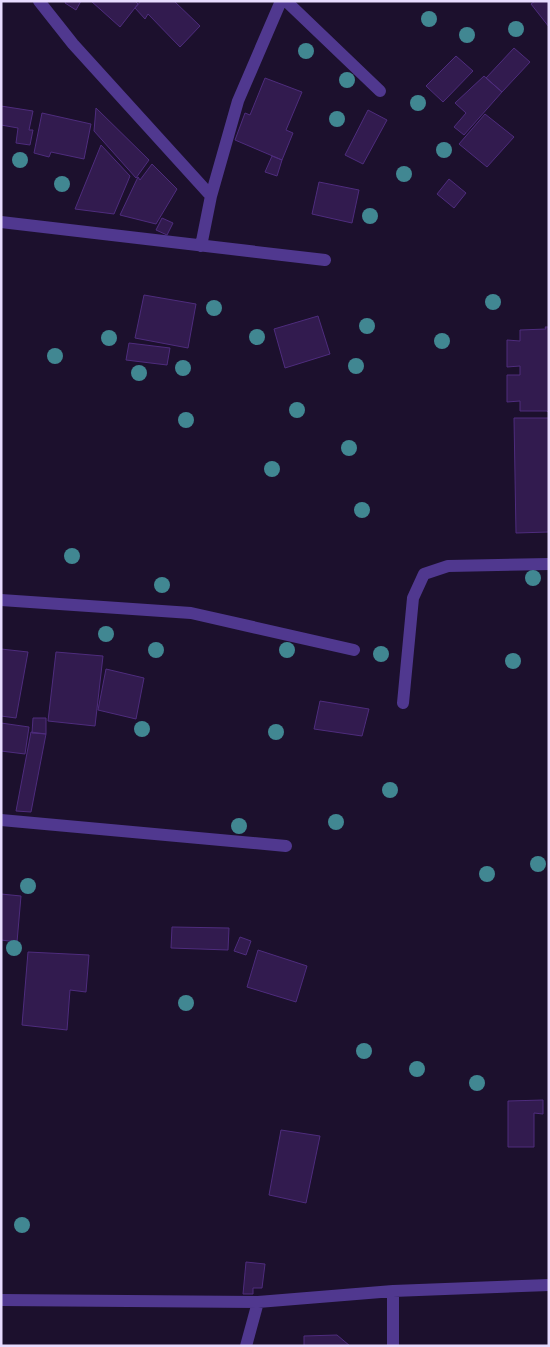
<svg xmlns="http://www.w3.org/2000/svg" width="550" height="1347" font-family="'Nunito Sans',sans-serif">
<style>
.building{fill:#321b4f;stroke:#4e2c7d}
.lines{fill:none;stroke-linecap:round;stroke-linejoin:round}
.minor{stroke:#50388f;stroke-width:12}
.tree{fill:#418792}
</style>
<rect width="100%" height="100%" fill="#1c102d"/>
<!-- building -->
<path class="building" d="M66 1H81L76 10 65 3Z
M91 1H135L138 4 120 27Z
M141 1H174L200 26 180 47 148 14 145 19 135 8Z
M535 1H549V27L531 4Z
M514 48 530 62 502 92 486 78Z
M456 56 473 71 443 102 426 86Z
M484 76 502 92 464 135 454 127 466 113 455 103Z
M265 78 302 92 286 130 293 133 282 160 235 140 245 113 250 115Z
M1 106 33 111 29 130H33L30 145 16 143 18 128 1 125Z
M96 108 149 160 136 178 94 131Z
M368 110 387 120 363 164 345 155Z
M42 113 91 124 84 159 51 152 49 157 34 153Z
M485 114 514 137 487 167 459 144Z
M101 145 130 176 114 214 75 209Z
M272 156 282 160 277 176 265 172Z
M152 164 177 189 156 224 120 215 138 177 140 180Z
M449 179 466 193 454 208 437 194Z
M319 182 359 190 352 223 312 214Z
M162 218 173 223 167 235 156 230Z
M144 295 196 304 188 348 135 338Z
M318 316 330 354 285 368 274 329Z
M545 327H549V413L547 411H520V401L507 402V375H520V366L507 367V340L520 341V330L546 329Z
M129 343 170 348 167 365 126 360Z
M514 418H549V532L516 533Z
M1 649 28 652 16 718 1 716Z
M56 652 103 656 95 726 48 721Z
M106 669 144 678 136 719 98 710Z
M320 701 369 709 362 736 314 729Z
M33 718H46V734L32 733Z
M1 723 29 727 25 754 1 751Z
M31 732 46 734 31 812 16 811Z
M1 894 21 896 17 942 1 940Z
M172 927 229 928 228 950 171 948Z
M240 937 251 941 246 955 234 951Z
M258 950 307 966 296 1002 247 987Z
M28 952 89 955 86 992 70 990 67 1030 22 1025Z
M543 1100V1114L534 1113V1147H508V1101Z
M281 1130 320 1136 306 1203 269 1195Z
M246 1262 265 1264 262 1288H253V1294H243Z
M337 1335 350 1346H304V1336Z"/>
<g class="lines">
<!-- minor -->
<path class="minor" d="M39 1 73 44 211 196
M286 1 380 91
M1 222 325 260
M201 246 211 196 238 101 281 1
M1 600 191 613 354 650
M403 703 413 598 424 574 448 566 549 564
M1 820 286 846
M1 1300 258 1302 393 1291 549 1285
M246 1346 258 1302
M393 1346V1291"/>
</g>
<!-- trees -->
<g class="tree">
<circle cx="429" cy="19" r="8"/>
<circle cx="516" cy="29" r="8"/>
<circle cx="467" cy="35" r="8"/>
<circle cx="306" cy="51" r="8"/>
<circle cx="347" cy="80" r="8"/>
<circle cx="418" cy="103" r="8"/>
<circle cx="337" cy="119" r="8"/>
<circle cx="444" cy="150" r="8"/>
<circle cx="20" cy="160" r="8"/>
<circle cx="404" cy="174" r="8"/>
<circle cx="62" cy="184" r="8"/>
<circle cx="370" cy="216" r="8"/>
<circle cx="493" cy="302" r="8"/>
<circle cx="214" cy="308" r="8"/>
<circle cx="367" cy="326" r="8"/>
<circle cx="257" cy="337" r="8"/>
<circle cx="109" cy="338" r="8"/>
<circle cx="442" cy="341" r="8"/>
<circle cx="55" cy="356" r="8"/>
<circle cx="356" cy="366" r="8"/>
<circle cx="183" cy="368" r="8"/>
<circle cx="139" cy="373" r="8"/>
<circle cx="297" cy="410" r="8"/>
<circle cx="186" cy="420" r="8"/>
<circle cx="349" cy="448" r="8"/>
<circle cx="272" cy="469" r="8"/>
<circle cx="362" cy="510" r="8"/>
<circle cx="72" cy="556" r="8"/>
<circle cx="533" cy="578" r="8"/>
<circle cx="162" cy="585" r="8"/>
<circle cx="106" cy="634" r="8"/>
<circle cx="156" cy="650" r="8"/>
<circle cx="287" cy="650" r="8"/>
<circle cx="381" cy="654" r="8"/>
<circle cx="513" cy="661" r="8"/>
<circle cx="142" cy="729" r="8"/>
<circle cx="276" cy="732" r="8"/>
<circle cx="390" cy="790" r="8"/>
<circle cx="336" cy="822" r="8"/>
<circle cx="239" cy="826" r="8"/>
<circle cx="538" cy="864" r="8"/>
<circle cx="487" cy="874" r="8"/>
<circle cx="28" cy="886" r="8"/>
<circle cx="14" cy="948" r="8"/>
<circle cx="186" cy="1003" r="8"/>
<circle cx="364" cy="1051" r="8"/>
<circle cx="417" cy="1069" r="8"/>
<circle cx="477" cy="1083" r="8"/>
<circle cx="22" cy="1225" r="8"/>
</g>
<!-- border -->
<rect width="550" height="1347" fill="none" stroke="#e8dcff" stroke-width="5"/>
</svg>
